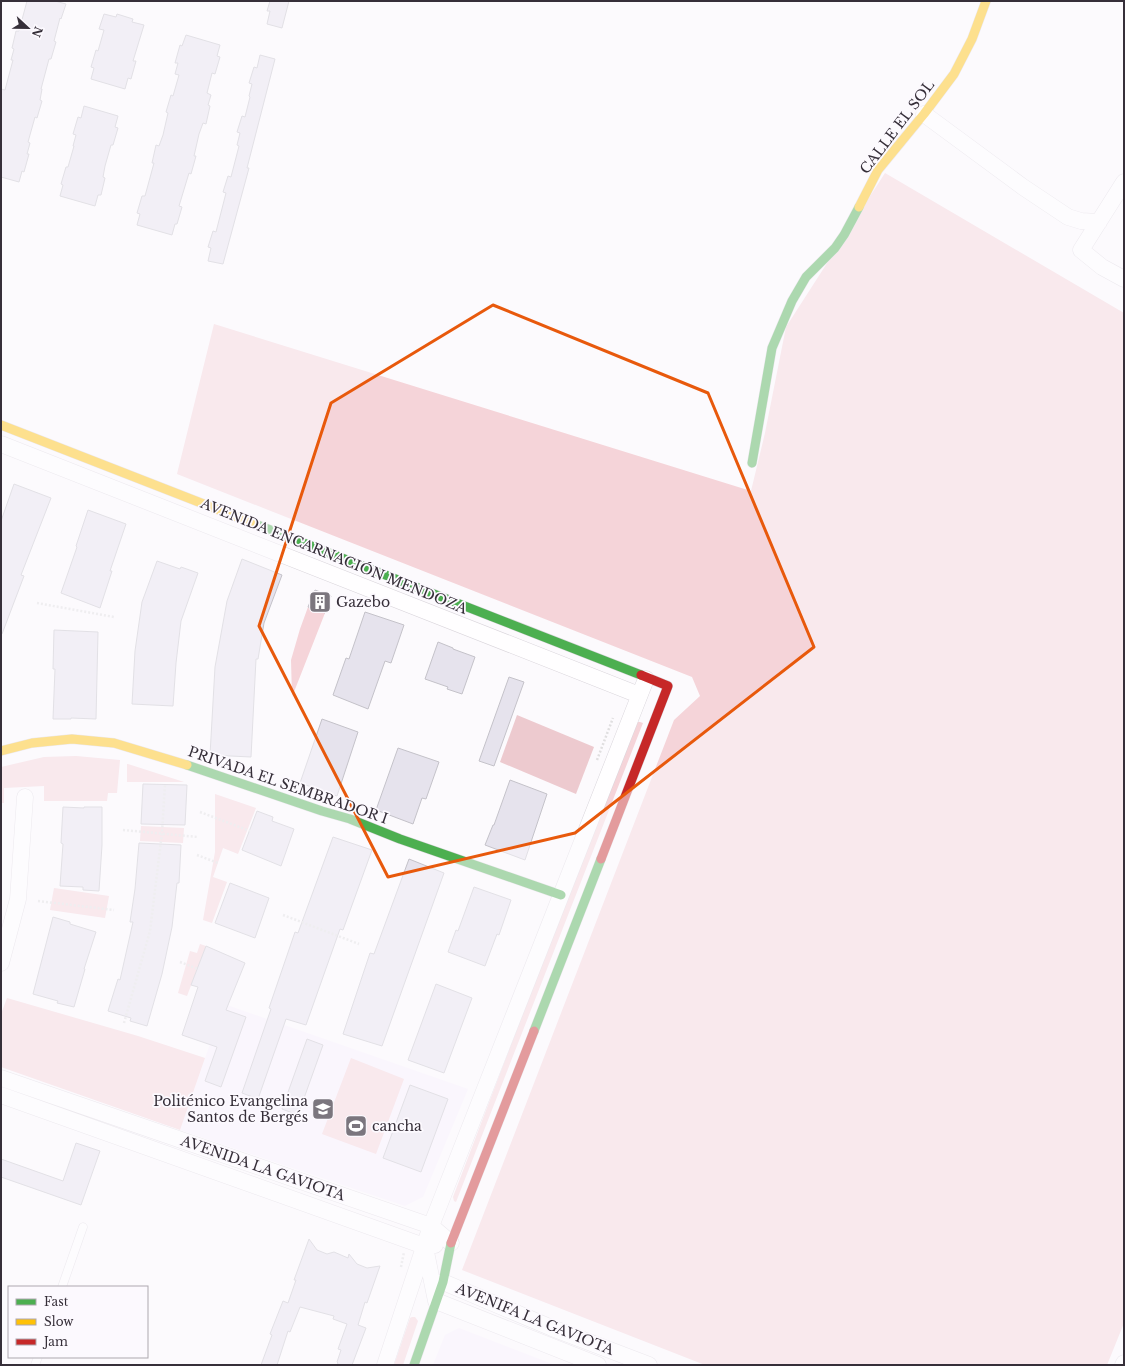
<svg xmlns="http://www.w3.org/2000/svg" width="1125" height="1366" font-family="'Libre Baskerville',serif">
<style>
.built{fill:#f9f1fd}
.green{fill:#f5d4d9}
.forest{fill:#edcacf}
.building{fill:#e6e3ed;stroke:#c4c2c9}
.lines{fill:none;stroke-linecap:round;stroke-linejoin:round}
.lane-casing{stroke:#dad6dc;stroke-width:9}
.street-casing{stroke:#dad6dc;stroke-width:17}
.fast-casing{stroke:#dad6dc;stroke-width:10}
.slow-casing{stroke:#dad6dc;stroke-width:10}
.jam-casing{stroke:#dad6dc;stroke-width:10}
.path{stroke:#e0dfe0;stroke-width:2.5;stroke-dasharray:2 2;stroke-linecap:butt}
.lane{stroke:#fffeff;stroke-width:8}
.street{stroke:#fffeff;stroke-width:16}
.fast{stroke:#4caf50;stroke-width:9}
.slow{stroke:#ffc107;stroke-width:9}
.jam{stroke:#c62828;stroke-width:9}
.marked{fill:none;stroke:#e8590c;stroke-width:3;stroke-linejoin:round}
.labels{text-anchor:middle;dominant-baseline:central;stroke-width:3.5;stroke-linejoin:round;paint-order:stroke}
.street-label{font-size:14px;fill:#362f39;stroke:#fcf9fe}
.poi-label{font-size:14px;fill:#362f39;stroke:#fcf9fe;text-anchor:start}
</style>
<rect width="100%" height="100%" fill="#fcfafd"/>
<!-- built -->
<path class="built" d="M224 1004 468 1089 423 1197 405 1206 180 1130Z
M459 1328 555 1365H433L445 1335Z"/>
<!-- green -->
<path class="green" d="M885 173 1124 313V1323L1107 1365H705L462 1270 674 720 700 696 692 677 177 474 214 324 751 491 765 433 786 327Z
M308 607 325 613 292 697 291 660 300 629Z
M636 722H640L643 723 456 1202 454 1201 453 1197 633 725Z
M76 756 120 760 117 793H108L107 801H44V786L4 788V803H1V767L44 757Z
M127 764H128L184 782H127Z
M215 794 256 808 238 854 223 848 213 877 227 882 212 923 203 920 215 852Z
M141 826 184 828 183 843 140 841Z
M54 888 109 896 105 918 50 910Z
M200 944 206 946 187 996 178 993 190 951 197 953Z
M7 998 138 1036 205 1058 180 1130 1 1067V1014Z
M351 1058 404 1079 376 1154 322 1134Z
M412 1317H415L418 1321 403 1365H394L410 1318Z"/>
<!-- forest -->
<path class="forest" d="M517 715 594 747 576 794 500 762Z"/>
<!-- building -->
<path class="building" d="M27 1H55L66 4 61 19 60 18 54 41 56 42 51 59H49L41 89H42L40 100 42 101 37 118 35 117 28 142 30 143 27 154H29L24 172 22 171 19 182 1 177V89L5 90 13 60H11L14 49 12 48 16 31H19Z
M270 1H289L282 28 267 24 270 11H267Z
M104 14 116 17 117 14 133 19 132 22 144 25 133 61H136L131 79 128 78 125 89 91 79 94 68 91 67 96 50 98 51 104 30 99 29Z
M186 35 220 45 217 56 220 57 215 74 212 73 207 93 211 95 208 105 210 106 206 124 203 123 199 134 194 156H196L191 174 189 173 179 206 182 207 177 224H175L172 235 137 225 140 214 137 213 142 196H145L154 163H152L156 145 159 146 163 135 168 113 166 112 171 95 173 96 179 75 175 74 178 63H175L180 45 182 46Z
M260 55 275 59 247 168H249L223 264 208 261 211 248 208 247 213 231 216 232 226 193 223 192 228 176 231 177 239 146 237 145 240 133 237 132 242 116 245 117 250 97 249 96 252 84 249 83 254 67 257 68Z
M84 106 118 116 115 127 118 128 113 145H111L105 166 103 177 105 178 101 195H98L95 206 60 196 63 185 61 184 66 167H68L74 146H73L76 135 73 134 78 117 81 118Z
M14 484 51 498 21 575 24 576 2 634H1V521Z
M88 510 126 524 110 571H112L100 608 61 593 77 547 76 546Z
M242 559 282 575 264 623 258 659H256L251 757 210 755 215 667 227 601Z
M157 561 180 569 181 567 198 573 181 621 176 663 173 706 132 704 135 651 142 602Z
M315 590 331 596 325 613 308 607Z
M365 612 404 625 391 663 385 661 368 709 333 695 346 658 349 659Z
M54 630 98 632 96 719 71 718V719H53L55 669H53Z
M438 642 453 648V649L475 657 462 694 447 689 448 687 425 679Z
M509 677 524 682 494 766 479 761Z
M322 719 358 732 337 796 300 783Z
M398 748 439 762 426 799 422 798 413 824 376 810Z
M510 780 547 794 525 860 485 845 493 825H494Z
M143 784 187 785 185 825 141 824Z
M63 807 84 808V807H102V845L99 891 83 890V887L60 886 63 844 61 843Z
M257 811 273 817 272 821 294 829 281 866 242 850Z
M333 837 372 850 343 930 340 929 306 1025 286 1019 258 1099 242 1093 271 1009 269 1008 295 932 298 933Z
M139 843 181 845 179 883H177L172 927 162 974 147 1026 130 1021 131 1018 108 1011 118 979 120 980 133 922H130L135 889Z
M409 859 444 873 382 1046 343 1034 370 953 374 954Z
M230 883 269 898 255 938 215 923Z
M474 887 511 900 499 935 497 934 485 966 448 952 456 930 458 931Z
M53 917 70 922V924L96 932 84 969H85L74 1007 57 1003 58 1001 33 994Z
M206 946 245 963 226 1010 246 1017 221 1087 205 1081 217 1047 182 1035 198 987 191 985Z
M436 984 472 998 444 1073 408 1060Z
M307 1039 323 1045 298 1115 282 1109Z
M410 1085 448 1099 421 1172 383 1158Z
M76 1143 100 1151 81 1205 1 1177V1159L63 1181Z
M309 1239 317 1250 327 1254 334 1252 348 1258 349 1254 357 1264 367 1268 380 1266 367 1303 365 1302 358 1325 366 1328 352 1365H337L338 1363 337 1362 341 1350 338 1349 347 1324 333 1319 334 1316 300 1307 290 1332 288 1331 277 1365H261L272 1335 270 1334 283 1301 288 1303 296 1280H294Z"/>
<g class="lines">
<!-- lane casing -->
<g class="lane-casing">
<path id="lane" d="M62 1287 83 1227
M35 1365 38 1357"/>
</g>
<!-- street casing -->
<g class="street-casing">
<path id="street" d="M924 114 1023 187 1068 217 1081 221 1099 222
M1124 182 1081 250 1102 267 1124 279
M1 444 639 695
M1 963 18 899 25 797
M1 1078 431 1226 451 1243
M1 1095 424 1246 435 1245
M425 1247 436 1301 598 1365
M443 1282 552 1328 649 1365
M385 1365 431 1226 646 679
M1123 1365 1124 1363"/>
</g>
<!-- fast casing -->
<g class="fast-casing">
<path id="fast" d="M752 463 772 348 792 301 806 277 835 248 844 235 859 207
M255 524 641 675
M187 765 322 811 350 819 400 839 561 895
M534 1031 601 859
M414 1365 443 1282 451 1243"/>
</g>
<!-- slow casing -->
<g class="slow-casing">
<path id="slow" d="M859 207 878 170 924 114 954 74 972 39 986 1
M1 425 255 524
M1 751 32 743 72 739 114 743 187 765"/>
</g>
<!-- jam casing -->
<g class="jam-casing">
<path id="jam" d="M601 859 668 686 641 675
M451 1243 534 1031"/>
</g>
<!-- path -->
<path class="path" d="M37 603 114 617
M597 760 613 718
M200 812 250 831
M123 830 198 837
M197 855 218 863
M38 901 114 910
M283 915 359 944
M180 962 198 969
M124 1023 150 931 162 833 165 784
M401 1267 404 1252"/>
<!-- lane -->
<use href="#lane" class="lane"/>
<!-- street -->
<use href="#street" class="street"/>
<!-- fast -->
<use href="#fast" class="fast"/>
<!-- slow -->
<use href="#slow" class="slow"/>
<!-- jam -->
<use href="#jam" class="jam"/>
</g>
<!-- marked area -->
<path d="M0 0H1125V1366H0ZM493 305 708 393 814 647 575 833 388 877 259 626 331 403Z" fill="#fcfafd" fill-opacity=".55" fill-rule="evenodd"/>
<path class="marked" d="M493 305 708 393 814 647 575 833 388 877 259 626 331 403Z"/>
<!-- icons -->
<defs>
<g id="building-square" transform="scale(1.15)"><rect x="-9" y="-9" width="18" height="18" rx="4" fill="#7b767e" stroke="#fcf9fe"/><path d="M-4-6H4V6H1V3H-1V6H-4ZM-2.5-4.3h1.7v1.8h-1.7ZM.8-4.3h1.7v1.8H.8ZM-2.5-1h1.7V.8h-1.7ZM.8-1h1.7V.8H.8Z" fill="#fff"/></g>
<g id="school-square" transform="scale(1.15)"><rect x="-9" y="-9" width="18" height="18" rx="4" fill="#7b767e" stroke="#fcf9fe"/><path d="M0-5L7-2L0 1L-7-2ZM-4 1L0 2.5L4 1V4Q0 6-4 4Z" fill="#fff"/></g>
<g id="stadium-square" transform="scale(1.15)"><rect x="-9" y="-9" width="18" height="18" rx="4" fill="#7b767e" stroke="#fcf9fe"/><path d="M0-5a6.5 5 0 1 0 0 10a6.5 5 0 1 0 0-10ZM-3.5-1.8h7v3.6h-7Z" fill="#fff"/></g>
</defs>
<g fill-rule="evenodd">
<use href="#building-square" x="320" y="602"/>
<use href="#school-square" x="323" y="1109"/>
<use href="#stadium-square" x="356" y="1126"/>
</g>
<g class="labels">
<!-- street labels -->
<g class="street-label">
<text transform="translate(897 127) rotate(-53)">CALLE EL SOL</text>
<text transform="translate(334 556) rotate(22)">AVENIDA ENCARNACIÓN MENDOZA</text>
<text transform="translate(288 785) rotate(19)">PRIVADA EL SEMBRADOR I</text>
<text transform="translate(263 1168) rotate(19)">AVENIDA LA GAVIOTA</text>
<text transform="translate(535 1319) rotate(22)">AVENIFA LA GAVIOTA</text>
</g>
<!-- poi labels -->
<g class="poi-label">
<text x="336" y="602">Gazebo</text>
<text x="308" y="1101" text-anchor="end">Politénico Evangelina<tspan x="308" dy="16">Santos de Bergés</tspan></text>
<text x="372" y="1126">cancha</text>
</g>
</g>
<!-- border -->
<rect width="1125" height="1366" fill="none" stroke="#362f39" stroke-width="4"/>
<!-- legend -->
<rect x="8" y="1286" width="140" height="72" fill="#fcf9fe" stroke="#ada8af"/>
<rect x="16" y="1299" width="20" height="6" fill="#4caf50" stroke="#ada8af"/>
<text x="44" y="1306" font-size="12" fill="#362f39">Fast</text>
<rect x="16" y="1319" width="20" height="6" fill="#ffc107" stroke="#ada8af"/>
<text x="44" y="1326" font-size="12" fill="#362f39">Slow</text>
<rect x="16" y="1339" width="20" height="6" fill="#c62828" stroke="#ada8af"/>
<text x="44" y="1346" font-size="12" fill="#362f39">Jam</text>
<!-- north arrow -->
<g transform="translate(28 28) rotate(112)" stroke="#fcf9fe" stroke-width="3" paint-order="stroke">
<path d="M0-3L7 15L0 10L-7 15Z" fill="#362f39"/>
<text y="-6" font-size="11" font-weight="bold" text-anchor="middle" fill="#362f39">N</text>
</g>
</svg>
